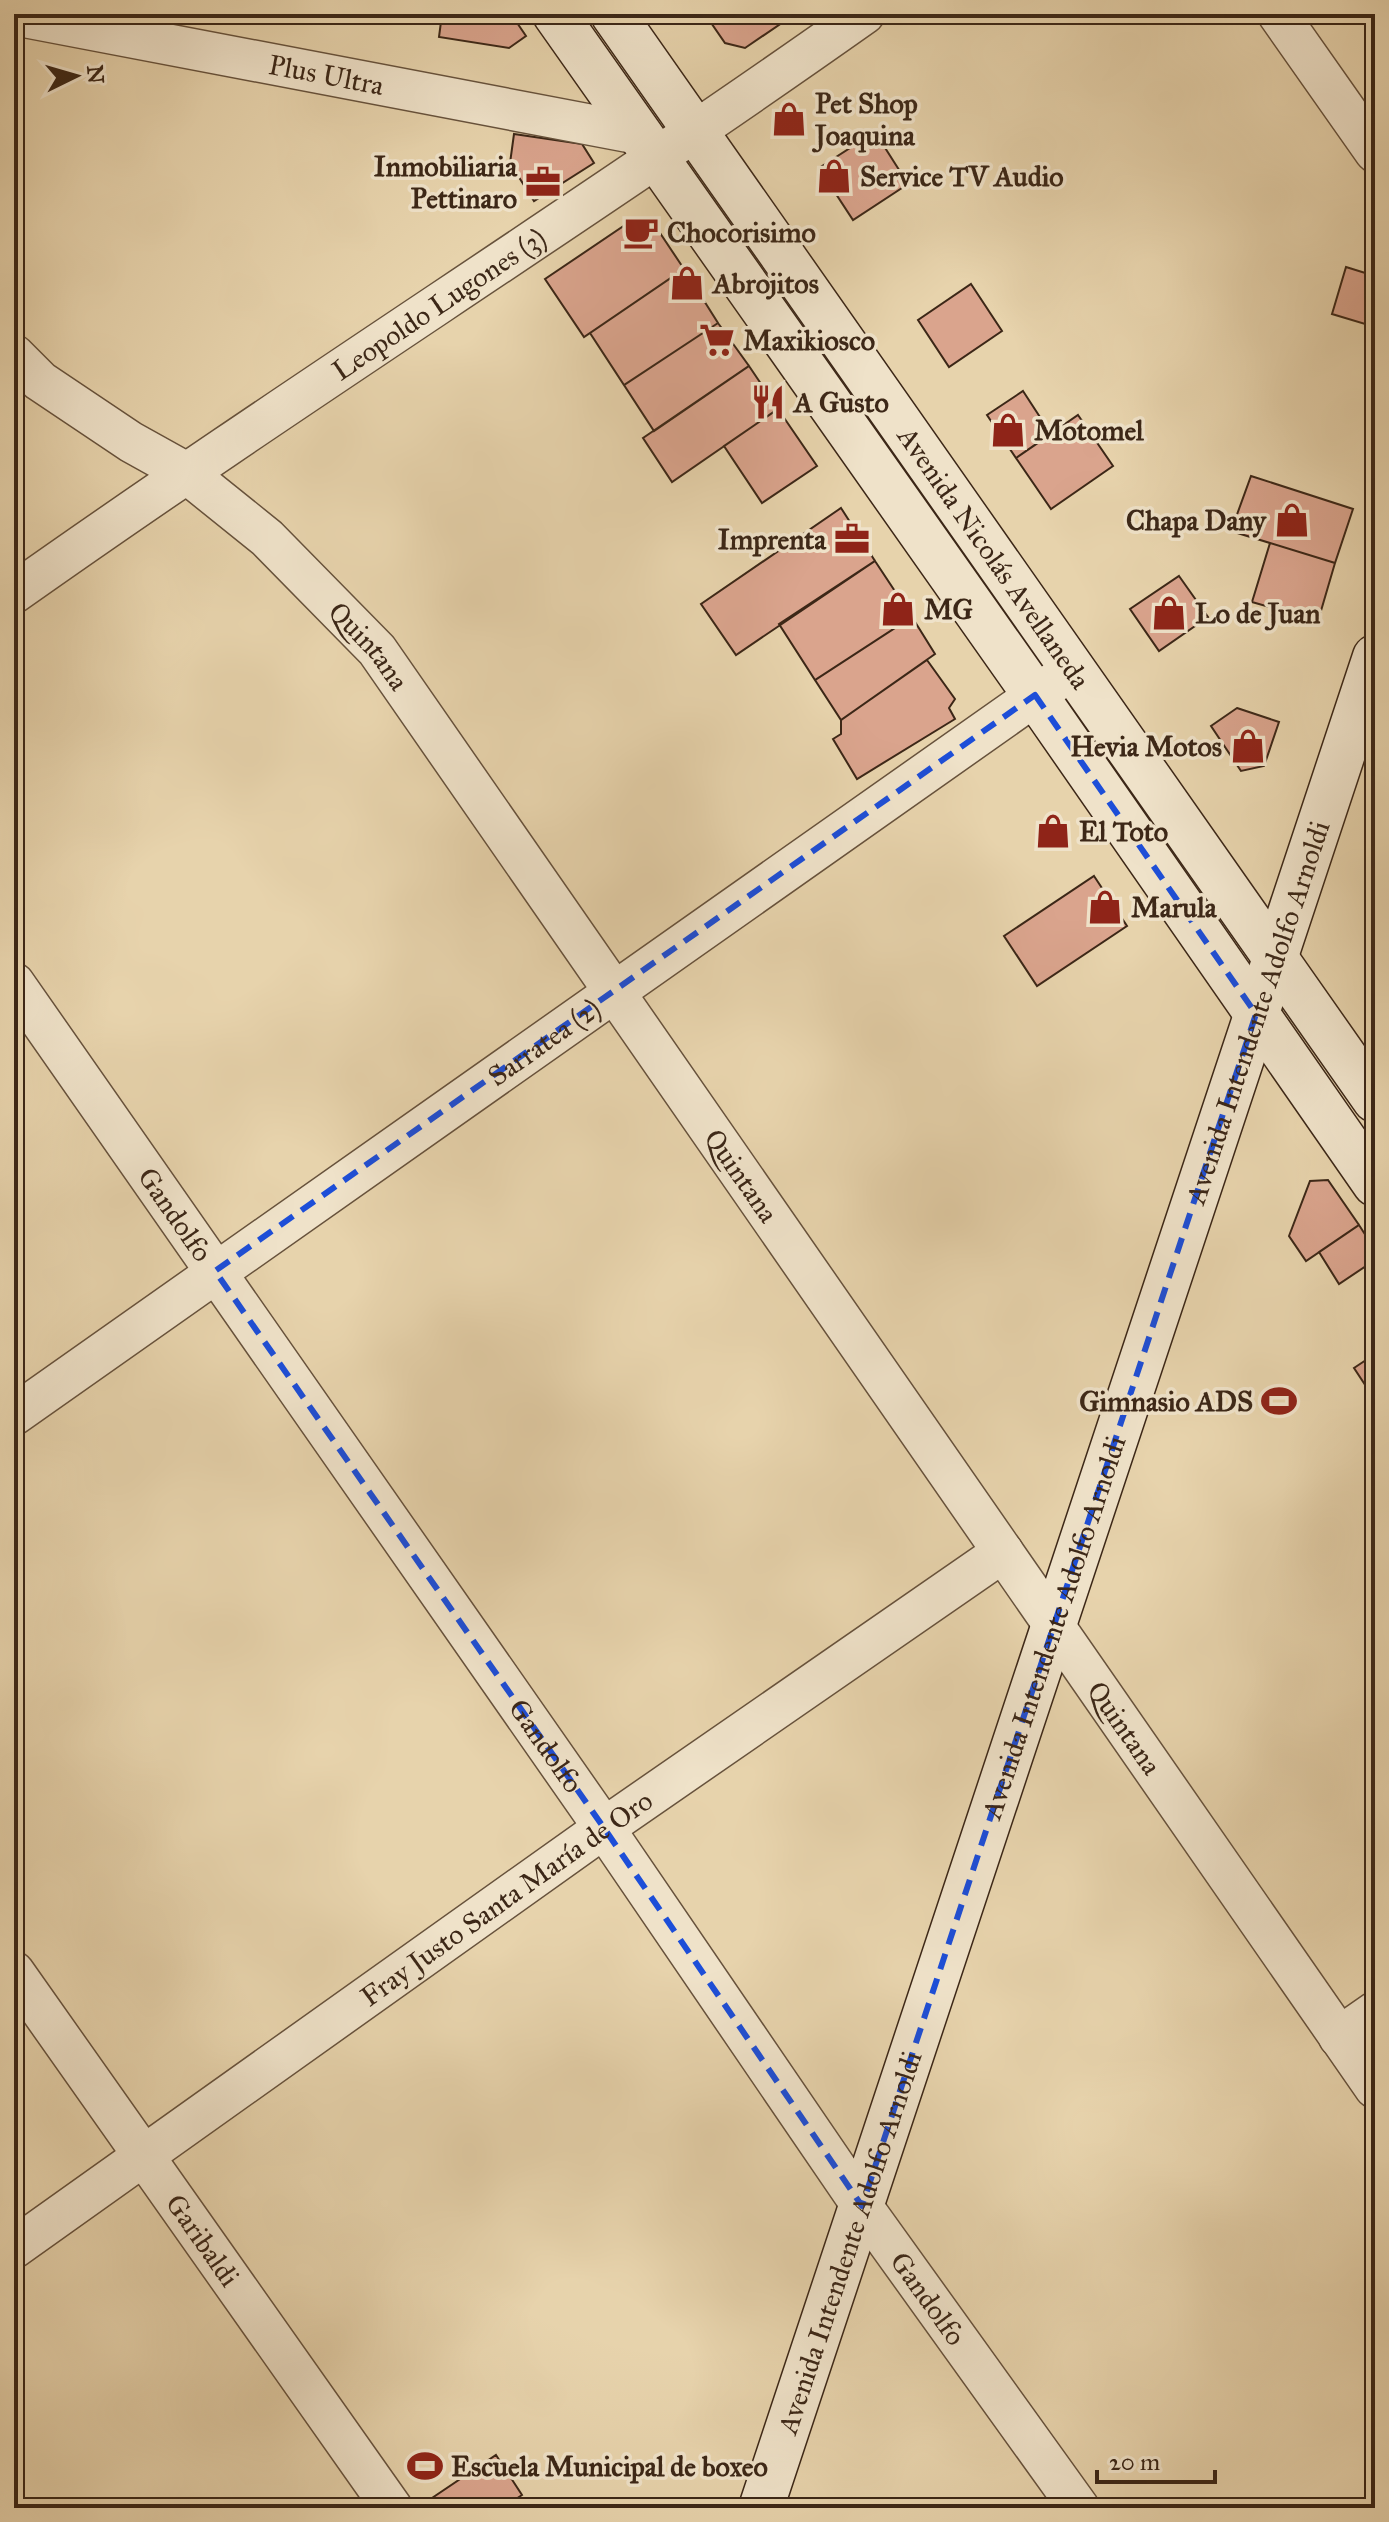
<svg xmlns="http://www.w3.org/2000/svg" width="1389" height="2522" font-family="'IM FELL Great Primer',serif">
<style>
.building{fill:#daa48d;stroke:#3c2717;stroke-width:2}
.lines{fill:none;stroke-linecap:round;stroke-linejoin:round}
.minor-casing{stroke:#67523c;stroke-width:43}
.secondary-casing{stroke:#3c2717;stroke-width:47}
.minor{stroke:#efe2c9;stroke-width:40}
.secondary{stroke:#efe2c9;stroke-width:44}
.marked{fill:none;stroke:#1d4ed8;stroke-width:6;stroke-dasharray:16 10;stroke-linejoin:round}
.labels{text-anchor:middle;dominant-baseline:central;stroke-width:7;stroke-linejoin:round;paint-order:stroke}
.street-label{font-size:28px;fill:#3c2717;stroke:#efe2c9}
.poi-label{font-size:28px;font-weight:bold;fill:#3c2717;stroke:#efe2c9;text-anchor:start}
</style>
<rect width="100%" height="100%" fill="#e7d3ac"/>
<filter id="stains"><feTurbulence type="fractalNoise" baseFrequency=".0025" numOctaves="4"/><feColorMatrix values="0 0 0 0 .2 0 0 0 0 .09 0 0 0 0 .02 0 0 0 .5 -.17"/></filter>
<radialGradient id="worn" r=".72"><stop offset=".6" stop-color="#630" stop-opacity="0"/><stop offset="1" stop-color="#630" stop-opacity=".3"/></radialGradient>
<!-- building -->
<path class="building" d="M442 14H511L526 36 509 48 439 37Z
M705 14H795L745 48 725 43Z
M875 132 908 184 853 220 819 168Z
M514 134 582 144 594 163 534 201 510 163Z
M652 221 684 269 584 337 545 279 628 223Z
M1346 267 1375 276V327L1332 314Z
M684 269 718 323 624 385 590 333Z
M971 284 1002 331 949 367 918 320Z
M718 323 749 366 654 431 624 385Z
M749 366 778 409 672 482 643 438Z
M1023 391 1051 434 1016 458 987 415Z
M778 409 817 466 762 503 724 446Z
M1078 415 1113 466 1051 509 1016 458Z
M1251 476 1353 509 1335 563 1231 531Z
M841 508 875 561 736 655 701 604Z
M1270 543 1335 563 1318 621 1252 602Z
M875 561 912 617 815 680 779 624Z
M1179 576 1208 617 1159 651 1130 609Z
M912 617 935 654 841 720 815 680Z
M927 660 955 699 949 708 955 719 857 779 833 739 841 734V720Z
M1237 708 1279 722 1264 766 1241 771 1211 726Z
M1094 876 1127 926 1037 986 1004 936Z
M1328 1180 1359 1225 1306 1261 1289 1236 1310 1181Z
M1359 1225 1375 1250V1260L1339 1284 1319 1252Z
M1375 1354V1400L1354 1368Z
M496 2455 522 2495 502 2508H438L432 2498Z"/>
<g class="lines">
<!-- minor casing -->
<g class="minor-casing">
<g id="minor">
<path d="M1278 14 1375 152"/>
<path id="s1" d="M14 15 639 134"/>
<path id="s2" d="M14 355 40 381 131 442 185 472 267 538 377 650 1375 2088"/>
<path id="s3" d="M14 593C294 395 584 212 864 14"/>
<path id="s4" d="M14 983 604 1828 862 2206 1079 2508"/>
<path id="s5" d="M14 1415 1073 669"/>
<path id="s6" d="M14 1972 392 2508"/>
<path d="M1339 2037 1375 2012"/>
<path id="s7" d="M14 2248 604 1828 1003 1552"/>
</g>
</g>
<!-- secondary casing -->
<g class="secondary-casing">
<g id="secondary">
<path d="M555 14 1035 695 1375 1184"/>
<path id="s8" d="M613 14 1375 1100"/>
<path id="s9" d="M761 2508 1375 657"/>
</g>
</g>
<!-- minor -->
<use href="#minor" class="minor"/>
<!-- secondary -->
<use href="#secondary" class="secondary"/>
</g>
<!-- marked area -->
<path class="marked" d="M1035 695 1256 1014 862 2206 604 1828 215 1271Z"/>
<!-- icons -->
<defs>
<g id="shop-bare" transform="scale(2.76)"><path d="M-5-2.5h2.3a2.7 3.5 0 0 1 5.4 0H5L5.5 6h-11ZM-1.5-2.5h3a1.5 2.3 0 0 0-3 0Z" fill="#8f2418" stroke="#efe2c9" stroke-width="2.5" paint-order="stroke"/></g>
<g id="office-bare" transform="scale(2.76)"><path d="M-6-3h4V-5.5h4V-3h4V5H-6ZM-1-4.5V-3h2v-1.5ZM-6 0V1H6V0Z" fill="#8f2418" stroke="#efe2c9" stroke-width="2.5" paint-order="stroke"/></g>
<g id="cafe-bare" transform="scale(2.76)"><path d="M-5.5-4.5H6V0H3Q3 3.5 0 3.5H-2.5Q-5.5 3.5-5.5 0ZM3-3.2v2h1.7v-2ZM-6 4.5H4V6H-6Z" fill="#8f2418" stroke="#efe2c9" stroke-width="2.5" paint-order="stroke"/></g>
<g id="supermarket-bare" transform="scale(2.76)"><path d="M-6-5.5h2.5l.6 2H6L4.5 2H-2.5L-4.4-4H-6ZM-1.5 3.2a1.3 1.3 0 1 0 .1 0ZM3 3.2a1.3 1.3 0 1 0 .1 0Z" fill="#8f2418" stroke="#efe2c9" stroke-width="2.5" paint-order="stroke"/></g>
<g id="restaurant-bare" transform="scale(2.76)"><path d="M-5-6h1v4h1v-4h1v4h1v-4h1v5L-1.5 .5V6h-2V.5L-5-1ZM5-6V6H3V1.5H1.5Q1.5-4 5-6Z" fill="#8f2418" stroke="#efe2c9" stroke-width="2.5" paint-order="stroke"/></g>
<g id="stadium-bare" transform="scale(2.76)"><path d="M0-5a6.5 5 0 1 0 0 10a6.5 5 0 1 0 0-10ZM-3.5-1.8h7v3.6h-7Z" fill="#8f2418" stroke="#efe2c9" stroke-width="2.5" paint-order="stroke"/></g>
</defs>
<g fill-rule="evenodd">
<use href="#shop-bare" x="789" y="119"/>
<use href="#shop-bare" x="834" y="176"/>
<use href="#office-bare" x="543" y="182"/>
<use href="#cafe-bare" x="641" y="232"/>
<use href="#shop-bare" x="687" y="283"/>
<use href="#supermarket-bare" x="717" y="340"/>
<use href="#restaurant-bare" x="768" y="402"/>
<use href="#shop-bare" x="1008" y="430"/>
<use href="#shop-bare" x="1292" y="520"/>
<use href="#office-bare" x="852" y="539"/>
<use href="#shop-bare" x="898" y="609"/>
<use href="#shop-bare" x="1169" y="613"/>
<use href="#shop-bare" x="1248" y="746"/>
<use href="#shop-bare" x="1053" y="831"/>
<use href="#shop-bare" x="1105" y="907"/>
<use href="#stadium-bare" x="1279" y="1401"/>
<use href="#stadium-bare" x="425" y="2466"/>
</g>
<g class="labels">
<!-- street labels -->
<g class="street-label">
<text stroke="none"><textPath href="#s1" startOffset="318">Plus Ultra</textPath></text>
<text stroke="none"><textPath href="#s3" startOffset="514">Leopoldo Lugones (3)</textPath></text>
<text stroke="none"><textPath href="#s8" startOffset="664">Avenida Nicolás Avellaneda</textPath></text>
<text stroke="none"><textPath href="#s2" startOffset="462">Quintana</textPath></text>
<text stroke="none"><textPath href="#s9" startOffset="1576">Avenida Intendente Adolfo Arnoldi</textPath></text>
<text stroke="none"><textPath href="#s5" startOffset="648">Sarratea (2)</textPath></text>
<text stroke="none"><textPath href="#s2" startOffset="1110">Quintana</textPath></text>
<text stroke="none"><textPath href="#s4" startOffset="282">Gandolfo</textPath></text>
<text stroke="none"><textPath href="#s9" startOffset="928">Avenida Intendente Adolfo Arnoldi</textPath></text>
<text stroke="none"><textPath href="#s2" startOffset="1782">Quintana</textPath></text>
<text stroke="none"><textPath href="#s4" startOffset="930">Gandolfo</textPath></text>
<text stroke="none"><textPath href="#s7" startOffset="604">Fray Justo Santa María de Oro</textPath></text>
<text stroke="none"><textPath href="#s6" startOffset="328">Garibaldi</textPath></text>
<text stroke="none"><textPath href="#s9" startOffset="280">Avenida Intendente Adolfo Arnoldi</textPath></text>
<text stroke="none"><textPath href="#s4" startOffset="1602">Gandolfo</textPath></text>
</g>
<!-- poi labels -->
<g class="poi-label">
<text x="815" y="103">Pet Shop<tspan x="815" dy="32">Joaquina</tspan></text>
<text x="517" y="166" text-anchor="end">Inmobiliaria<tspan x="517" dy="32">Pettinaro</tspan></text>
<text x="860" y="176">Service TV Audio</text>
<text x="667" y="232">Chocorisimo</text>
<text x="713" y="283">Abrojitos</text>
<text x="743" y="340">Maxikiosco</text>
<text x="794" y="402">A Gusto</text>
<text x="1034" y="430">Motomel</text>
<text x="1266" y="520" text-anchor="end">Chapa Dany</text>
<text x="826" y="539" text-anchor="end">Imprenta</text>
<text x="924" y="609">MG</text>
<text x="1195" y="613">Lo de Juan</text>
<text x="1222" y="746" text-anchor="end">Hevia Motos</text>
<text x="1079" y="831">El Toto</text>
<text x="1131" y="907">Marula</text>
<text x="1253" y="1401" text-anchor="end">Gimnasio ADS</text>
<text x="451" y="2466">Escuela Municipal de boxeo</text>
</g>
</g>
<!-- margin -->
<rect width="1389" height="2522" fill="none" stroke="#e7d3ac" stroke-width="48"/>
<rect x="16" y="16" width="1357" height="2490" fill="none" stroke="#3c2717" stroke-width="4"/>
<rect x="24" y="24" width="1341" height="2474" fill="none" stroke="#3c2717" stroke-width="2"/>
<!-- north arrow -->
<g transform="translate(76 76) rotate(85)" stroke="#efe2c9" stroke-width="6" paint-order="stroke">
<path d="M0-6L14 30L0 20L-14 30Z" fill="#3c2717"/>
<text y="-12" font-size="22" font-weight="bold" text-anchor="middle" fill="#3c2717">N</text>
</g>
<!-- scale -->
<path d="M1097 2470v12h118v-12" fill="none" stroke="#3c2717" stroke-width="4"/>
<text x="1109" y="2470" font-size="24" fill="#3c2717" stroke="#efe2c9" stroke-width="6" paint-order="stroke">20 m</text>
<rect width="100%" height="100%" filter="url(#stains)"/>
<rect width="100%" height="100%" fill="url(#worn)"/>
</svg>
